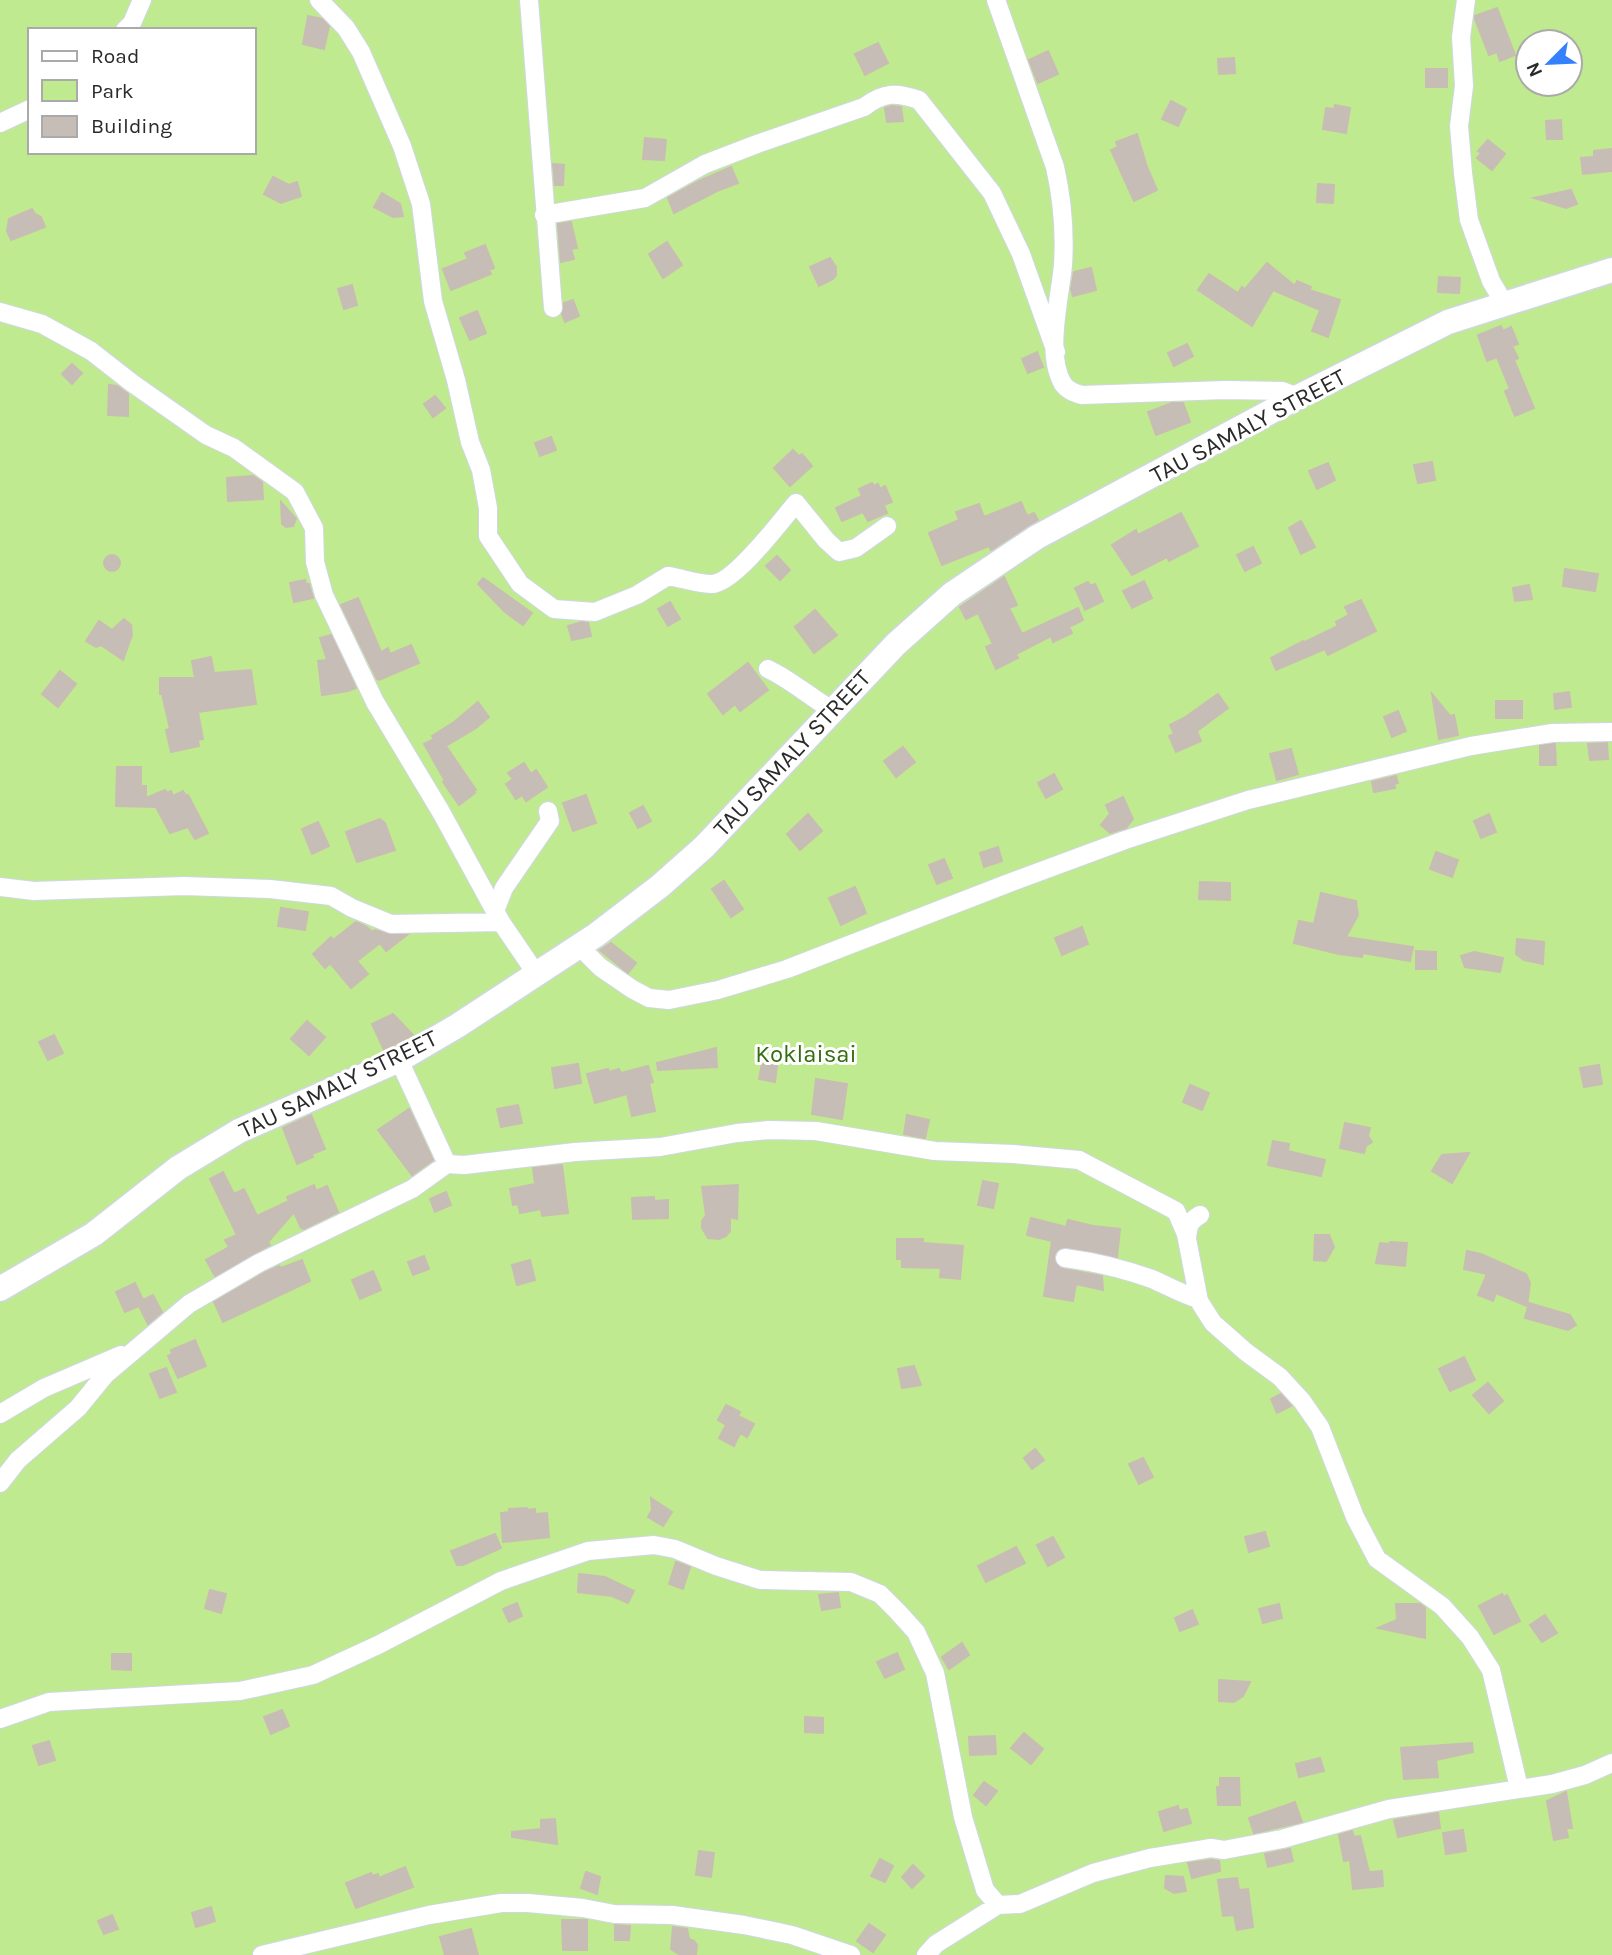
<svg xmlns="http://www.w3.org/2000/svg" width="1612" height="1955" font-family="Karla,sans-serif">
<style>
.green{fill:#bfea90;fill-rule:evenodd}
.building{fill:#c5bdb6;stroke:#c9bdb3;stroke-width:2}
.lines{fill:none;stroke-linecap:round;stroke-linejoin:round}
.street-casing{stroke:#cfd7e4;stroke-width:20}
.secondary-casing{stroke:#cfd7e4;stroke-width:27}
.street{stroke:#fff;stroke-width:18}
.secondary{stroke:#fff;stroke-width:24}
.labels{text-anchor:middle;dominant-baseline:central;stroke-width:6;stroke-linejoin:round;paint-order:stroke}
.street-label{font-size:24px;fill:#2a2a2a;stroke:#fff}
.park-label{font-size:24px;fill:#366e12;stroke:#fff}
</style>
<rect width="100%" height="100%" fill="#eee1da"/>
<!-- green -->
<path class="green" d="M0 0H1612V1955H0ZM30 30H254V152H30ZM1528 42H1570V84H1528Z"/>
<!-- building -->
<path class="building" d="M1497 8 1515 55 1500 61 1497 52 1489 55 1475 19V16Z
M308 16 322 19 329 26 324 49 303 44Z
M878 43 888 63 865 75 855 54Z
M1048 51 1058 74 1038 83 1029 60Z
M1234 58 1235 73 1219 74 1218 59Z
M1426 69H1447V87H1426Z
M1171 101 1186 109 1178 126 1162 119Z
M1335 105 1350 108 1346 133 1323 129 1326 108 1334 109Z
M892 106 901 107 903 121 887 122 885 108Z
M1561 120 1562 139H1547L1546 121Z
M1137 134 1147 167 1157 190 1134 201 1111 150 1118 147 1116 142Z
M645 138 666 140 664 160 643 159Z
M1488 140 1505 154 1492 170 1477 158 1481 153 1478 151Z
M1612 149V171L1583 174 1581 158 1594 157V151Z
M553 164 564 165 563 185H555Z
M731 167 738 183 717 191 674 213 668 198 699 181Z
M273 177 289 185 297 182 301 196 281 203 264 194Z
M1318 184 1334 185 1333 203 1317 202Z
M1571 190 1577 204 1566 208 1534 198Z
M382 193 400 204 403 216 393 217 374 207Z
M32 209 35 214 41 217 45 227 11 240 7 231 9 219Z
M571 222 577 248 571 249 574 259 561 262 558 224Z
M667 242 682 265 663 278 649 254Z
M485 245 494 268 489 270 491 274 451 290 443 269 468 259 465 253Z
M830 258 836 267V275L833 279 819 286 810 267Z
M1267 263 1295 286 1297 281 1311 287 1309 290 1340 300 1328 337 1312 331 1320 310 1273 290 1252 326 1198 290 1209 274 1238 293 1242 287 1245 289Z
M1091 268 1096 290 1073 296 1071 289 1074 272Z
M1439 277 1460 278 1459 293 1438 292Z
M352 285 357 305 344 309 338 289Z
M573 300 579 316 565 322 562 314 564 303Z
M477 311 486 333 470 340 460 318Z
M1501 326 1503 331 1511 327 1518 344 1512 346 1518 358 1514 360 1534 408 1515 416 1505 391 1510 389 1497 357 1487 361 1478 335Z
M1187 344 1193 356 1174 366 1168 353Z
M1037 352 1043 367 1028 373 1022 359Z
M72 364 82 373 72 384 62 374Z
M109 385 117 386 128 394V416L108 415Z
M435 396 445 408 433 417 424 404Z
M1172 403H1183L1190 422 1156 435 1148 412Z
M551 437 556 450 540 456 535 443Z
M793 450 799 456 802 454 812 466 790 486 774 468Z
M1432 462 1435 480 1418 483 1414 465Z
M1328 463 1335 480 1317 489 1309 471Z
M253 476 262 482 263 499 228 501 227 478Z
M872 483 874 486 878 484 880 489 885 486 892 502 884 505 887 513 868 521 863 512 842 521 836 508 862 496 859 489Z
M281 502 296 519 293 526 286 527 282 524Z
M1021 502 1027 516 1034 513 1038 520 991 550 989 546 942 565 929 533 959 520 956 512 979 504 984 517Z
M1181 513 1198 546 1169 561 1167 557 1132 575 1112 545 1136 530 1138 535Z
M1301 521 1315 547 1301 554 1289 528Z
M1253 547 1261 563 1245 571 1237 555Z
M104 563a8 8 0 1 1 16 0a8 8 0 1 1-16 0Z
M777 556 790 570 780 580 766 566Z
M1565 569 1598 574 1595 591 1563 586Z
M1004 577 1017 605 1009 608 1022 634 1078 608 1083 620 1069 627 1072 633 1053 642 1051 636 1016 654 1018 658 996 669 986 647 993 644 978 613 966 619 960 607Z
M483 578 532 613 523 625 505 612 478 584Z
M305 580 306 584H309L313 598 294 602 290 583Z
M1144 581 1152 598 1132 608 1123 591Z
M1088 582 1090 586 1095 584 1103 601 1085 610 1075 588Z
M1529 585 1532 599 1515 601 1513 588Z
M358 598 381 652 388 648 390 654 411 645 419 663 379 680 377 679 341 605Z
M1361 600 1376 631 1328 655 1325 649 1276 670 1271 658 1303 641 1305 642 1338 626 1336 622 1349 615 1345 607Z
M670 602 680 619 668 626 658 609Z
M815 610 837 635 814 653 795 627Z
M124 619 131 625 132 635 123 660 101 645 96 647 86 641 99 621 112 630Z
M582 622 588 623 591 636 572 640 568 626Z
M331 635 356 688 348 691 322 695 318 661 327 660 320 638Z
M211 657 214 673 251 670 256 704 198 712 203 739 198 740 199 746 171 752 166 730 170 729 162 694H160V678H195L192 661Z
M748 663 768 690 740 711 735 704 723 714 708 694Z
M60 671 76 684 58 707 42 694Z
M1569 692 1571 707 1555 709 1554 694Z
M1218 694 1228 708 1197 731 1201 741 1176 752 1169 736 1174 734 1170 725 1184 718Z
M1432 694 1450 716 1454 715 1458 735 1439 739Z
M1496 701H1522V718H1496Z
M478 702 489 717 476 728 446 746 476 790 473 791 475 793 459 805 443 782 445 781 424 744 434 739 432 736 454 722Z
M1398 711 1406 731 1392 737 1384 717Z
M1607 743 1608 759 1590 760 1588 744Z
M1555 744 1556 765H1540V746Z
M903 747 915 762 896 777 884 761Z
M1291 749 1298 774 1277 780 1270 754Z
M524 763 531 774 536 770 547 787 526 801 522 795 516 799 506 784 513 779 508 773Z
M117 767H141V786H146V798L165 790 167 793 171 791 173 796 183 791 186 796 188 795 208 833 195 839 188 827 170 833 156 807 116 806Z
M1054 774 1062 789 1046 798 1038 783Z
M1396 776 1398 783 1394 784 1395 788 1374 792 1372 782Z
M586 795 596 823 573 831 563 803Z
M1123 797 1133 819 1126 828 1110 833 1101 825 1110 814 1106 805Z
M643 806 651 821 638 828 630 813Z
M808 814 822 831 800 850 787 834Z
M1489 814 1496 832 1481 838 1474 821Z
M380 819 385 823 395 850 357 862 346 832Z
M318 822 329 846 312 854 302 829Z
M998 847 1002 861 984 867 980 853Z
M1436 852 1458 860 1452 877 1430 869Z
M944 859 952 878 937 884 929 865Z
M724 881 743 909 731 917 712 889Z
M1200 882 1230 883V900L1199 899Z
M855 887 866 913 841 925 829 898Z
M1321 893 1356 901 1358 915 1346 937 1413 947 1410 961 1363 953 1362 957 1339 954 1294 943 1299 921 1314 924Z
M281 908 308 912 305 930 278 926Z
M356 922 367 927 372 932 375 930 391 935H407L386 951 380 943 357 961 368 974 351 988 330 963 325 968 313 954 331 937 333 940Z
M1082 927 1088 944 1062 955 1055 938Z
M1517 939 1544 942 1543 964 1524 960 1516 954Z
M611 943 636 963 628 973 600 950Z
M1416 951 1436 952V969H1416Z
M1474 952 1503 958 1500 972 1465 967 1461 956Z
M393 1014 413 1035 384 1050 372 1024Z
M307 1021 325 1037 309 1055 291 1039Z
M54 1035 63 1053 48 1060 39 1042Z
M716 1048 717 1067 658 1070 657 1063Z
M762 1063 777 1065 775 1082 759 1079Z
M578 1064 581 1083 555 1088 552 1068Z
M1599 1065 1602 1084 1584 1087 1580 1068Z
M648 1066 653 1082 649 1083 655 1111 632 1116 627 1094 595 1103 587 1074 608 1069 609 1072 619 1069 621 1073Z
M816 1079 847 1084 842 1119 812 1114Z
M1190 1085 1209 1093 1202 1110 1183 1102Z
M518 1105 522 1123 501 1127 497 1109Z
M409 1109 433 1160 412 1175 378 1130Z
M311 1115 325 1149 312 1154 313 1157 297 1164 283 1128Z
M907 1115 929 1120 925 1138 904 1134Z
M1345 1123 1370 1128 1368 1136 1372 1142 1366 1146 1364 1153 1340 1148Z
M1273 1141 1289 1144 1288 1151 1325 1160 1321 1176 1268 1165Z
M1469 1153 1452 1183 1432 1171 1442 1155Z
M562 1165 568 1213 542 1216 541 1209 520 1213 518 1204 513 1205 510 1189 535 1184 533 1168Z
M223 1172 234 1194 244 1189 257 1216 289 1201 287 1197 314 1185 316 1191 327 1186 338 1212 304 1229 301 1228 294 1212 268 1242 270 1245 215 1276 206 1260 229 1247 225 1240 237 1235 210 1179Z
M983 1181 998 1184 993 1208 978 1205Z
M738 1185 737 1219 730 1217V1231L726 1236 719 1239 708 1238 702 1228V1221L706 1215 702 1187Z
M446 1192 451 1205 435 1212 430 1199Z
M654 1197V1201L668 1200V1218L633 1219 632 1198Z
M1031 1218 1066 1227 1068 1220 1093 1226 1120 1229 1117 1257 1066 1247 1057 1250 1054 1256 1055 1263 1063 1269 1102 1276 1103 1290 1076 1284 1073 1301 1044 1296 1052 1241 1027 1235Z
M1315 1235H1329L1334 1247 1326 1261 1314 1260Z
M897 1239H923V1243L963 1246 960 1279 940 1277 941 1268 902 1267V1259H897Z
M1390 1242 1407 1243 1405 1266 1376 1263 1380 1243 1389 1244Z
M1467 1251 1481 1254 1526 1274 1530 1283 1527 1306 1496 1293 1493 1301 1478 1295 1487 1274 1464 1269Z
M424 1256 429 1269 413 1275 408 1262Z
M302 1260 310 1281 223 1322 214 1302 264 1273 279 1266 281 1268Z
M530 1260 535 1280 517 1285 512 1265Z
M373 1271 381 1290 360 1299 352 1280Z
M135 1283 143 1300 153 1295 162 1312 148 1324 139 1306 125 1312 116 1292Z
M1529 1303 1570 1315 1576 1325 1568 1330 1525 1318Z
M195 1340 206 1366 178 1378 168 1356 172 1354 171 1350Z
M1464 1357 1475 1380 1450 1391 1439 1369Z
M914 1366 921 1385 902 1388 898 1369Z
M166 1368 176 1392 160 1398 150 1374Z
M1488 1383 1503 1401 1489 1413 1473 1395Z
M1281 1394 1291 1406 1277 1413 1271 1399Z
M726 1405 740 1412 738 1416 754 1424 747 1437 740 1433 734 1446 719 1438 726 1425 718 1420Z
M1035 1449 1044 1460 1032 1469 1024 1458Z
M1143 1458 1153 1477 1139 1484 1129 1464Z
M651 1498 672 1512 663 1526 648 1517 652 1510Z
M527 1508 528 1510 535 1509V1514L547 1513 549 1537 503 1542 501 1513 509 1512V1509Z
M1265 1532 1269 1546 1249 1552 1245 1537Z
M495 1534 501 1548 463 1565H457L451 1551Z
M1053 1537 1064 1557 1048 1566 1037 1545Z
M1016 1547 1025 1563 986 1582 978 1566Z
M676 1562 690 1567 683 1589 669 1584Z
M579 1574 605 1577 634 1591 628 1603 612 1596 578 1592Z
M210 1590 226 1594 221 1613 205 1608Z
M838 1593 840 1607 822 1610 819 1595Z
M1502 1594 1504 1597 1507 1595 1520 1621 1494 1634 1479 1606Z
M517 1603 522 1616 509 1622 503 1609Z
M1279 1604 1282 1618 1263 1623 1259 1609Z
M1396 1604H1420L1425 1608V1638L1378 1628 1397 1620Z
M1192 1610 1198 1624 1180 1631 1175 1618Z
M1545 1615 1557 1633 1542 1642 1530 1625Z
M962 1643 969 1655 949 1669 942 1657Z
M897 1653 904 1669 885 1678 877 1662Z
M112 1654H131V1670L112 1669Z
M1219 1680 1250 1682 1243 1696 1234 1702 1219 1701Z
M282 1710 289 1726 271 1734 264 1717Z
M805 1717 823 1718V1733L805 1732Z
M1024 1733 1043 1749 1031 1764 1011 1748Z
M995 1736 996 1754 970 1755 969 1737Z
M49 1741 55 1760 39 1765 33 1746Z
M1472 1743 1473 1752 1436 1760 1438 1777 1404 1779 1401 1748Z
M1320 1758 1324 1771 1299 1777 1296 1764Z
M1220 1778H1239L1240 1805H1218L1217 1787H1220Z
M984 1782 997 1791 986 1805 974 1795Z
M1566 1792 1572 1828H1566L1568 1837 1554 1840 1547 1801Z
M1295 1802 1302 1822 1254 1833 1249 1818Z
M1178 1806 1179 1811 1187 1809 1191 1823 1164 1831 1159 1812Z
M1438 1813 1440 1828 1398 1837 1394 1820Z
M555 1819 557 1844 512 1837V1832L541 1829V1820Z
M1463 1830 1466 1851 1446 1854 1443 1833Z
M1352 1831 1354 1837 1360 1836 1369 1872 1382 1871 1383 1886 1353 1889 1350 1860 1344 1861 1339 1835Z
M1290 1849 1293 1861 1268 1867 1265 1854Z
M699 1851 714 1853 711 1877 696 1875Z
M880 1859 893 1866 885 1882 871 1876Z
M1211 1860 1219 1861 1220 1871 1192 1878 1188 1863Z
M913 1865 924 1876 912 1888 902 1877Z
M405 1867 413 1887 356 1908 346 1883 371 1873 372 1876 378 1874 379 1878Z
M586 1872 600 1877 597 1894 581 1888Z
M1166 1876 1183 1877 1186 1891 1174 1893 1165 1888Z
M1237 1878 1239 1890 1248 1889 1253 1927 1237 1930 1234 1915 1223 1916 1218 1880Z
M211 1907 215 1921 196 1927 192 1913Z
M112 1915 118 1929 104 1934 98 1921Z
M562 1920H587V1950H563Z
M869 1924 885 1935 873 1952 857 1941Z
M615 1925 630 1926 629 1940H615Z
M673 1927 687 1929 689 1939 694 1941 697 1945 696 1955H680L671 1949Z
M471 1929 478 1955H445L440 1937Z"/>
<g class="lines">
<!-- street casing -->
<g class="street-casing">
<path id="street" d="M319 0 346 28 361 52 402 146 421 204 433 301 456 380 470 442 481 470 488 508V536L520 584 554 609 595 612 637 595 668 576C682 578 697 584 711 584 733 585 781 521 796 503L826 540 839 552 856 548 887 526
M529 0 553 308
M996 0 1055 167C1062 198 1065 233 1063 265 1060 298 1045 354 1063 384 1068 391 1075 393 1082 395L1225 390 1282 391 1298 397
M1466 0 1461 37 1464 86 1459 126 1463 173 1469 220 1491 281 1504 303
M125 30 132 23 142 0
M0 123 30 109
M544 215 645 198 705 164 757 144 864 107C884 92 896 92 919 100L992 193 1021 254 1056 352
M0 312 42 324 91 351 132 383 206 435 234 448 295 492 314 528 315 562 324 595 375 702 441 812 501 922 537 975
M768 669C791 680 810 697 832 710
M0 887 34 891 184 886 270 889 331 896 352 908 391 924 501 922
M495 911 504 888 550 821 548 811
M579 946 600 967 632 989 649 998 669 1000 718 990 787 969 1009 883 1125 840 1248 800 1471 746 1552 733 1612 732
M399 1060 447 1164 464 1165 575 1152 660 1147 737 1133 769 1130 816 1131 935 1151 1014 1154 1079 1160 1176 1211 1186 1234 1199 1301 1213 1323 1246 1352 1280 1377 1302 1401 1320 1427 1355 1517 1377 1559 1442 1606 1470 1637 1491 1670 1519 1788
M1187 1239C1188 1227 1189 1221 1200 1215
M1065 1258C1095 1262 1124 1269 1152 1279 1168 1286 1182 1294 1198 1299
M0 1414 44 1388 121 1355
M0 1483 18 1460 78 1408 105 1375 189 1304 259 1263 412 1189 447 1164
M0 1719 49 1702 240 1691 313 1675 378 1645 501 1581 588 1551 654 1545 675 1549 716 1566 760 1580 851 1582 880 1594 898 1612 916 1632 935 1673 963 1817 985 1890 998 1905
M262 1955 429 1915 501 1903H528L583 1908 614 1914 672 1915 744 1925 792 1935 851 1955
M926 1955 936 1944 998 1905 1020 1904 1093 1873 1150 1858 1211 1848 1224 1850 1282 1839 1389 1809 1552 1784 1585 1775 1612 1763"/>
</g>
<!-- secondary casing -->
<g class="secondary-casing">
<path id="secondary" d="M0 1289 94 1234 178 1168 239 1131 399 1060 457 1026 596 935 660 886 704 847 896 644 952 594 1037 537 1298 397 1448 322 1612 270"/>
</g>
<!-- street -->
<use href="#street" class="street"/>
<!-- secondary -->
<use href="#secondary" class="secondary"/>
</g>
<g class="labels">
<!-- street labels -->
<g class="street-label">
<text transform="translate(1248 426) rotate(-28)">TAU SAMALY STREET</text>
<text transform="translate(792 753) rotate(-47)">TAU SAMALY STREET</text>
<text transform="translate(338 1084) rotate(-26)">TAU SAMALY STREET</text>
</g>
<!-- park labels -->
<g class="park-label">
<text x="806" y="1054">Koklaisai</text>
</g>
</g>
<!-- legend -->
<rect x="28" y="28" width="228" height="126" fill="#ffffff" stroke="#aaaaaa" stroke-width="2"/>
<rect x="42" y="51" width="35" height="10" fill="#ffffff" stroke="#aaaaaa" stroke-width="2"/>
<text x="91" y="63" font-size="21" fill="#2a2a2a">Road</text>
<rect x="42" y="80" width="35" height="21" fill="#bfea90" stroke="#aaaaaa" stroke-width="2"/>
<text x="91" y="98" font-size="21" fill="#2a2a2a">Park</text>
<rect x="42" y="116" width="35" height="21" fill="#c5bdb6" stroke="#aaaaaa" stroke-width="2"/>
<text x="91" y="133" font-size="21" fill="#2a2a2a">Building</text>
<!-- north arrow -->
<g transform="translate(1549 63) rotate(246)"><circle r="33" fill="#ffffff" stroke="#aaaaaa" stroke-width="2"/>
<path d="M0-5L12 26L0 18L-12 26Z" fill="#3580ff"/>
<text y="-10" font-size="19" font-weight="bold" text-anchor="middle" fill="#2a2a2a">N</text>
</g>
</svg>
